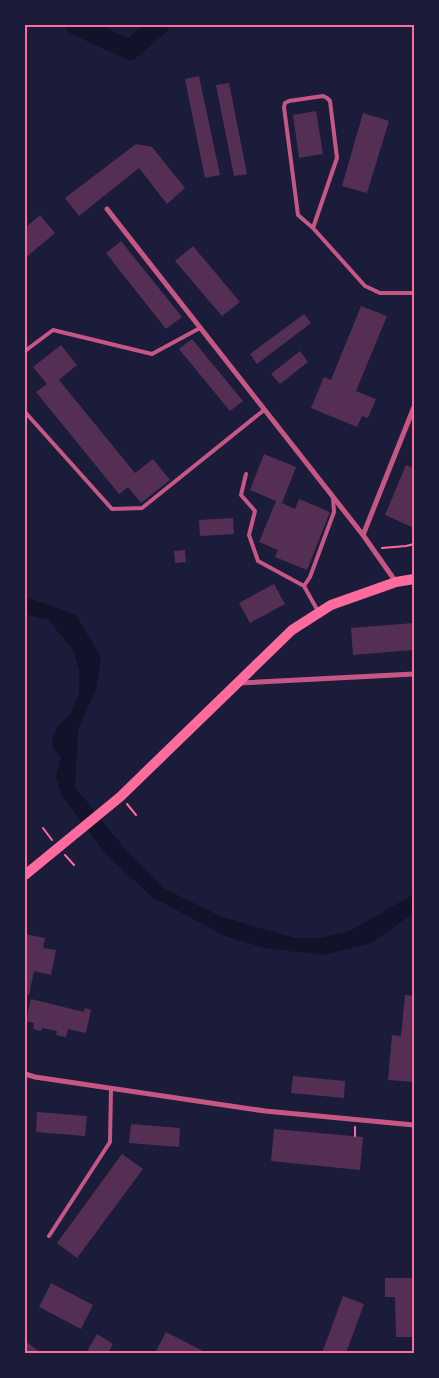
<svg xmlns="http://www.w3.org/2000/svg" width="439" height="1378" font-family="'Sofia Sans Condensed',sans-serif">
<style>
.water{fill:#12122b}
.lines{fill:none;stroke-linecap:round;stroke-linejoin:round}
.river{stroke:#12122b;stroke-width:20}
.building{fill:#542f53}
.path{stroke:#ff6b9d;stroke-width:2}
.service{stroke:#c65784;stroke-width:4}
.minor{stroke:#c65784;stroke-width:5}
.secondary{stroke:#ff6b9d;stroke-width:10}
.neatline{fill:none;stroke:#ff6b9d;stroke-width:2}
</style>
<rect width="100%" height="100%" fill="#1b1b3a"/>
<!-- water -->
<path class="water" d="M25 597 75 614 101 657 96 689 78 730 75 787 125 849 163 888 222 917 295 938H320L350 931 414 894V913L371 943 323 955 264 948 225 936 152 897 105 853 62 796 56 777 61 757 53 748 52 740 57 728 72 711 79 694V670L73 649 48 620 25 614Z"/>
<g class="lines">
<!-- river -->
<path class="river" d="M76 25 130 50 159 25"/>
</g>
<!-- building -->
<path class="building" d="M199 76 220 175 205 178 185 79Z
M229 83 247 174 234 176 216 85Z
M316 111 323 154 299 158 293 115Z
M363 113 389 121 367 193 342 186Z
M136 144 152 147 185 188 167 204 139 168 79 216 65 198Z
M40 215 55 233 25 258V228Z
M121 241 182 317 166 329 106 253Z
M193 246 240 302 222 316 175 261Z
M361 306 387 316 356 391 376 399 368 418 362 416 357 427 311 408 324 377 331 380Z
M304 314 311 323 257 364 250 354Z
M192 339 243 401 230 411 179 349Z
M61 345 77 365 59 380 135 473 153 459 170 480 141 503 128 487 119 494 36 392 47 384 33 367Z
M300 351 308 362 280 384 271 374Z
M264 454 296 467 282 503 295 509 299 499 330 512 307 570 275 557 278 550 259 542 276 501 250 490Z
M406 465 413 468 414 465V528L385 515Z
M233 518 234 534 200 536 199 520Z
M185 550 186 562 175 563 174 551Z
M274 584 285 604 250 623 239 603Z
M414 623V650L353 655 351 628Z
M25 934 45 938 43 948 56 950 51 975 34 971 29 995 25 994Z
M405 995 414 996V1082L388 1080 392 1035 401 1036Z
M31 999 84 1012 85 1008 91 1010 86 1033 68 1029 66 1037 56 1035 57 1031 42 1028 41 1031 33 1029 34 1023 26 1021Z
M293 1076 345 1081 344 1098 291 1093Z
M37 1112 87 1116 85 1136 36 1132Z
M131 1124 180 1128 179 1147 129 1143Z
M274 1129 363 1137 360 1170 271 1161Z
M122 1154 143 1169 77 1258 57 1243Z
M385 1278H414V1337H396L395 1297H385Z
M51 1283 93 1305 81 1329 39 1307Z
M343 1296 364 1304 346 1353H322Z
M166 1332 207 1353H155Z
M97 1334 113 1344 108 1353H86Z
M25 1341 41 1353H25Z"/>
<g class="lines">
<!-- path -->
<path class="path" d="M382 548 406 546 414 544
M127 804 136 815
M43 828 52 840
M65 855 74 865
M355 1136V1127"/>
<!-- service -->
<path class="service" d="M313 228 337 158 330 101 327 98 323 96 289 101 285 103 284 107 298 215 313 228 365 286 380 293H414
M25 351 53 330 152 354 200 328
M25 412 112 509 142 508 264 410
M246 474 241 495 255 511 249 535 258 561 304 586 319 613
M304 586 310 577 334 512 333 498
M49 1236 110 1142 111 1089"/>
<!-- minor -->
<path class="minor" d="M107 209 363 535
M396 582 363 535 414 407
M240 683 414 674
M25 1074 35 1077 265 1111 414 1125"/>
<!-- secondary -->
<path class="secondary" d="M25 875 120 797 292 630 331 605 396 582 414 579"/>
</g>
<!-- border -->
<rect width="439" height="1378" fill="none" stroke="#1b1b3a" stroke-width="52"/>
<rect x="26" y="26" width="387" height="1326" class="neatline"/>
</svg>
